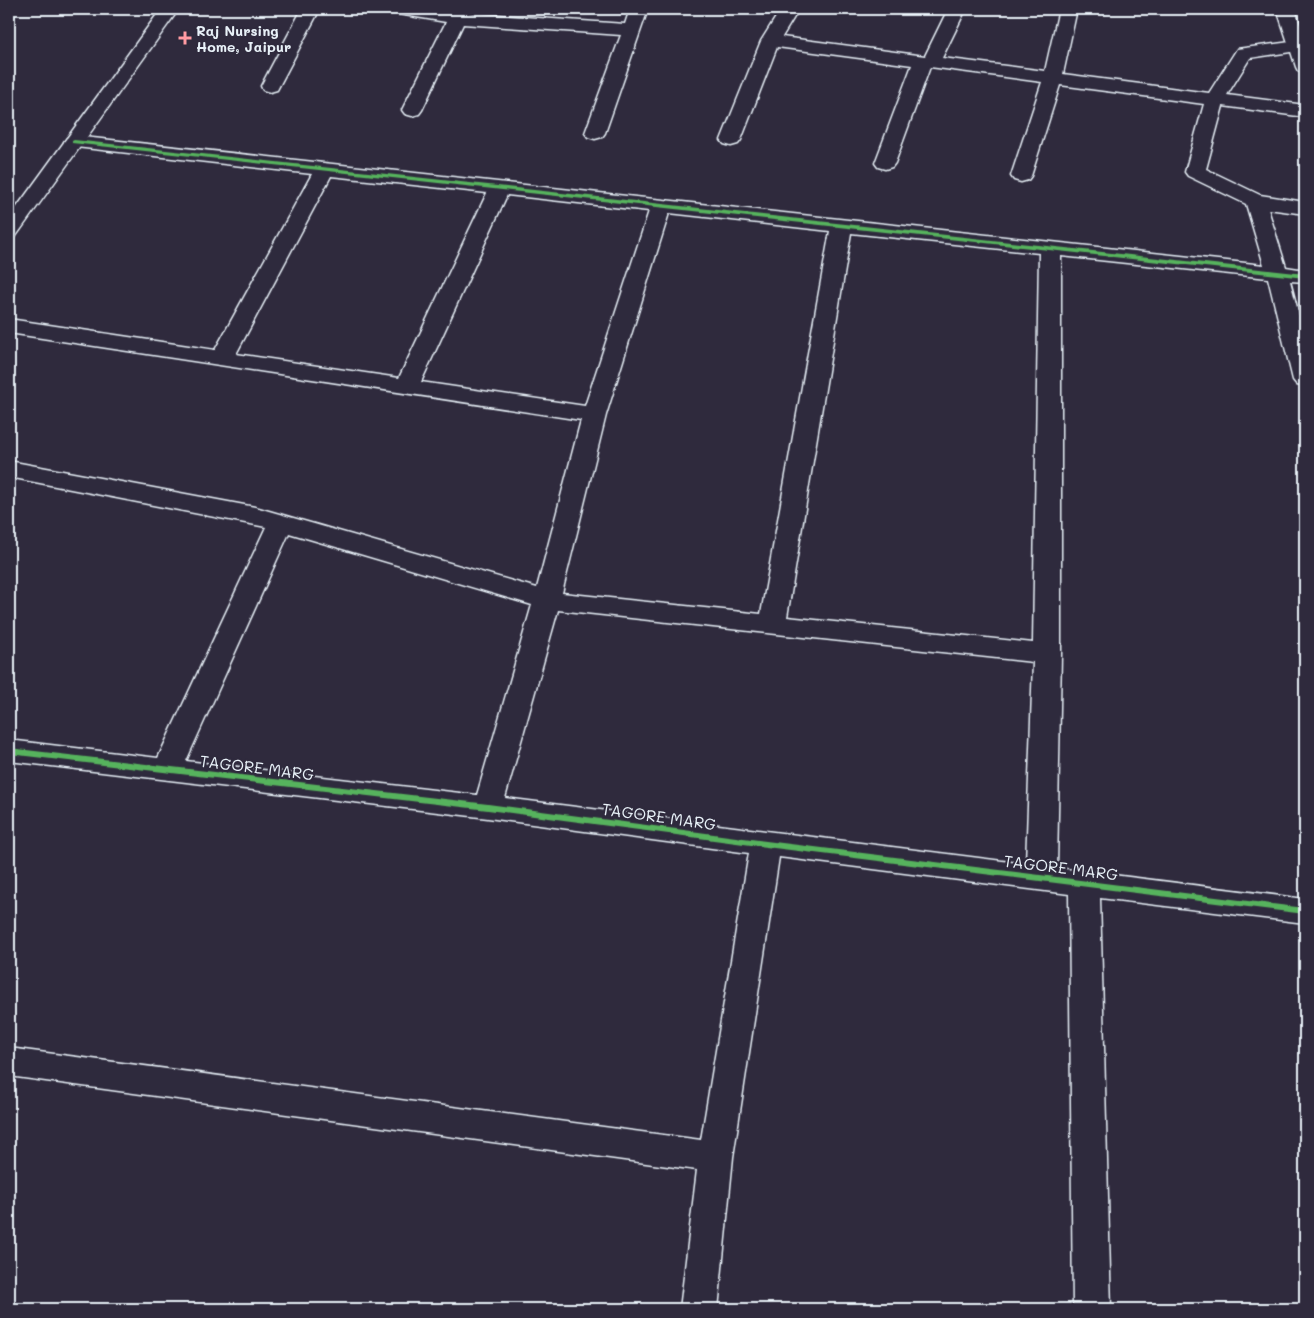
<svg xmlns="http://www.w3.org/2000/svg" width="1314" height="1318" font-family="Mali,sans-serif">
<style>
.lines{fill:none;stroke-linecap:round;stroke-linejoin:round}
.minor-casing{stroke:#e8f1f8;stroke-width:3}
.tertiary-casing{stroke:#e8f1f8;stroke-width:3}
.minor{fill:#2f2a3d;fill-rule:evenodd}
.tertiary{fill:#2f2a3d;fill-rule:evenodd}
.cycleway-casing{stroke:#2f2a3d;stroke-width:3}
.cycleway{fill:#56b35d;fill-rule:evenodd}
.poi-dot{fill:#ff9aa2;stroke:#2f2a3d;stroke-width:2}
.labels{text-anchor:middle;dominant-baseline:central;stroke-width:4;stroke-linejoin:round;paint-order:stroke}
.far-poi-label{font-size:14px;font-weight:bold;fill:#e8f1f8;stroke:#2f2a3d;text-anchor:start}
.street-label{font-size:16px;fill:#e8f1f8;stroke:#2f2a3d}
</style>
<rect width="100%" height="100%" fill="#2f2a3d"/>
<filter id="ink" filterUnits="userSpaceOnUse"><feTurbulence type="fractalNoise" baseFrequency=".02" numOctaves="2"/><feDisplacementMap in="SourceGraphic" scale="10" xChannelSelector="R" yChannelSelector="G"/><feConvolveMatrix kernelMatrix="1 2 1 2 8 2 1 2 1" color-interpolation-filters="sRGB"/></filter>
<g filter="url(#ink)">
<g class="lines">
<!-- minor casing -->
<g class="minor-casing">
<path id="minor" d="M302 9H320L277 90 270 92 263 90 261 86Z
M389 9H431L451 12 452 9H470L468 13 625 24 630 9H648L605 133 602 137 595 139 588 137 585 133 621 35 463 24 422 110 419 114 412 116 405 114 402 110 446 22 392 13Z
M781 9H799L782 37 925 56 948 9H966L942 58 1045 71 1059 9H1077L1063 74 1209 93 1237 49 1298 41 1305 43 1304 50 1250 58 1227 95 1305 105V117L1223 106 1206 169 1260 195 1305 202V214L1268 209 1286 267 1305 270V282L1290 281 1305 338V387L1297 385 1293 380 1268 278 1061 256V654L1057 868 1305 899V923L1100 898 1111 1309H1073L1069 894 779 857 733 1157 718 1309H680L697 1170 9 1076V1048L701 1140 749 853 488 818 9 761V740L158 758 266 527 9 477V461L255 507 537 588 581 420 9 333V319L215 350 312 174 67 146 64 142 67 138 74 136 1264 265 1246 204 1188 176 1185 172 1204 104 1060 85 1031 176 1028 180 1021 182 1014 180 1011 176 1042 82 930 67 895 163 892 167 885 169 878 167 875 163 912 65 777 47 741 140 738 144 731 146 724 144 721 140 761 41ZM331 176 487 193 399 378 236 354ZM507 195 649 211 585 406 421 382ZM669 213 830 231 761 614 562 593 606 415ZM851 233 1039 253 1033 643 787 617ZM289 533 532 605 477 795 186 761ZM558 610 1033 662 1026 864 505 798Z"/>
</g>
<!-- tertiary casing -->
<g class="tertiary-casing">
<path id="tertiary" d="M161 9H179L16 236 9 238V218Z
M1277 9H1295L1305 40V73L1298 71 1296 67Z"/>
</g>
<!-- minor -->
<use href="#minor" class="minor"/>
<!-- tertiary -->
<use href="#tertiary" class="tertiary"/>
<!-- cycleway casing -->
<g class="cycleway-casing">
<path id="cycleway" d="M74 140 1305 274V278L72 143V141Z
M9 748 488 804 766 841 1305 908V914L766 847 488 810 9 754Z"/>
</g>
<!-- cycleway -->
<use href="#cycleway" class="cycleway"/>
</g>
</g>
<!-- markers -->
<path class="poi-dot" d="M182.5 30.5h5v5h5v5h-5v5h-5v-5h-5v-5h5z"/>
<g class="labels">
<!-- far-poi labels -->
<g class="far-poi-label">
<text x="196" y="30">Raj Nursing<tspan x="196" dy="16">Home, Jaipur</tspan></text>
</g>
<!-- street labels -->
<g class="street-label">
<text transform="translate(257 767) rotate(7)">TAGORE MARG</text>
<text transform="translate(659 816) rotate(8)">TAGORE MARG</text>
<text transform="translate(1061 867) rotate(7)">TAGORE MARG</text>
</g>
</g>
<!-- margin -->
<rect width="1314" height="1318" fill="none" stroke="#2f2a3d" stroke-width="30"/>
<rect x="15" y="15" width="1284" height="1288" fill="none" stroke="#e8f1f8" stroke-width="2" filter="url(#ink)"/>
</svg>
